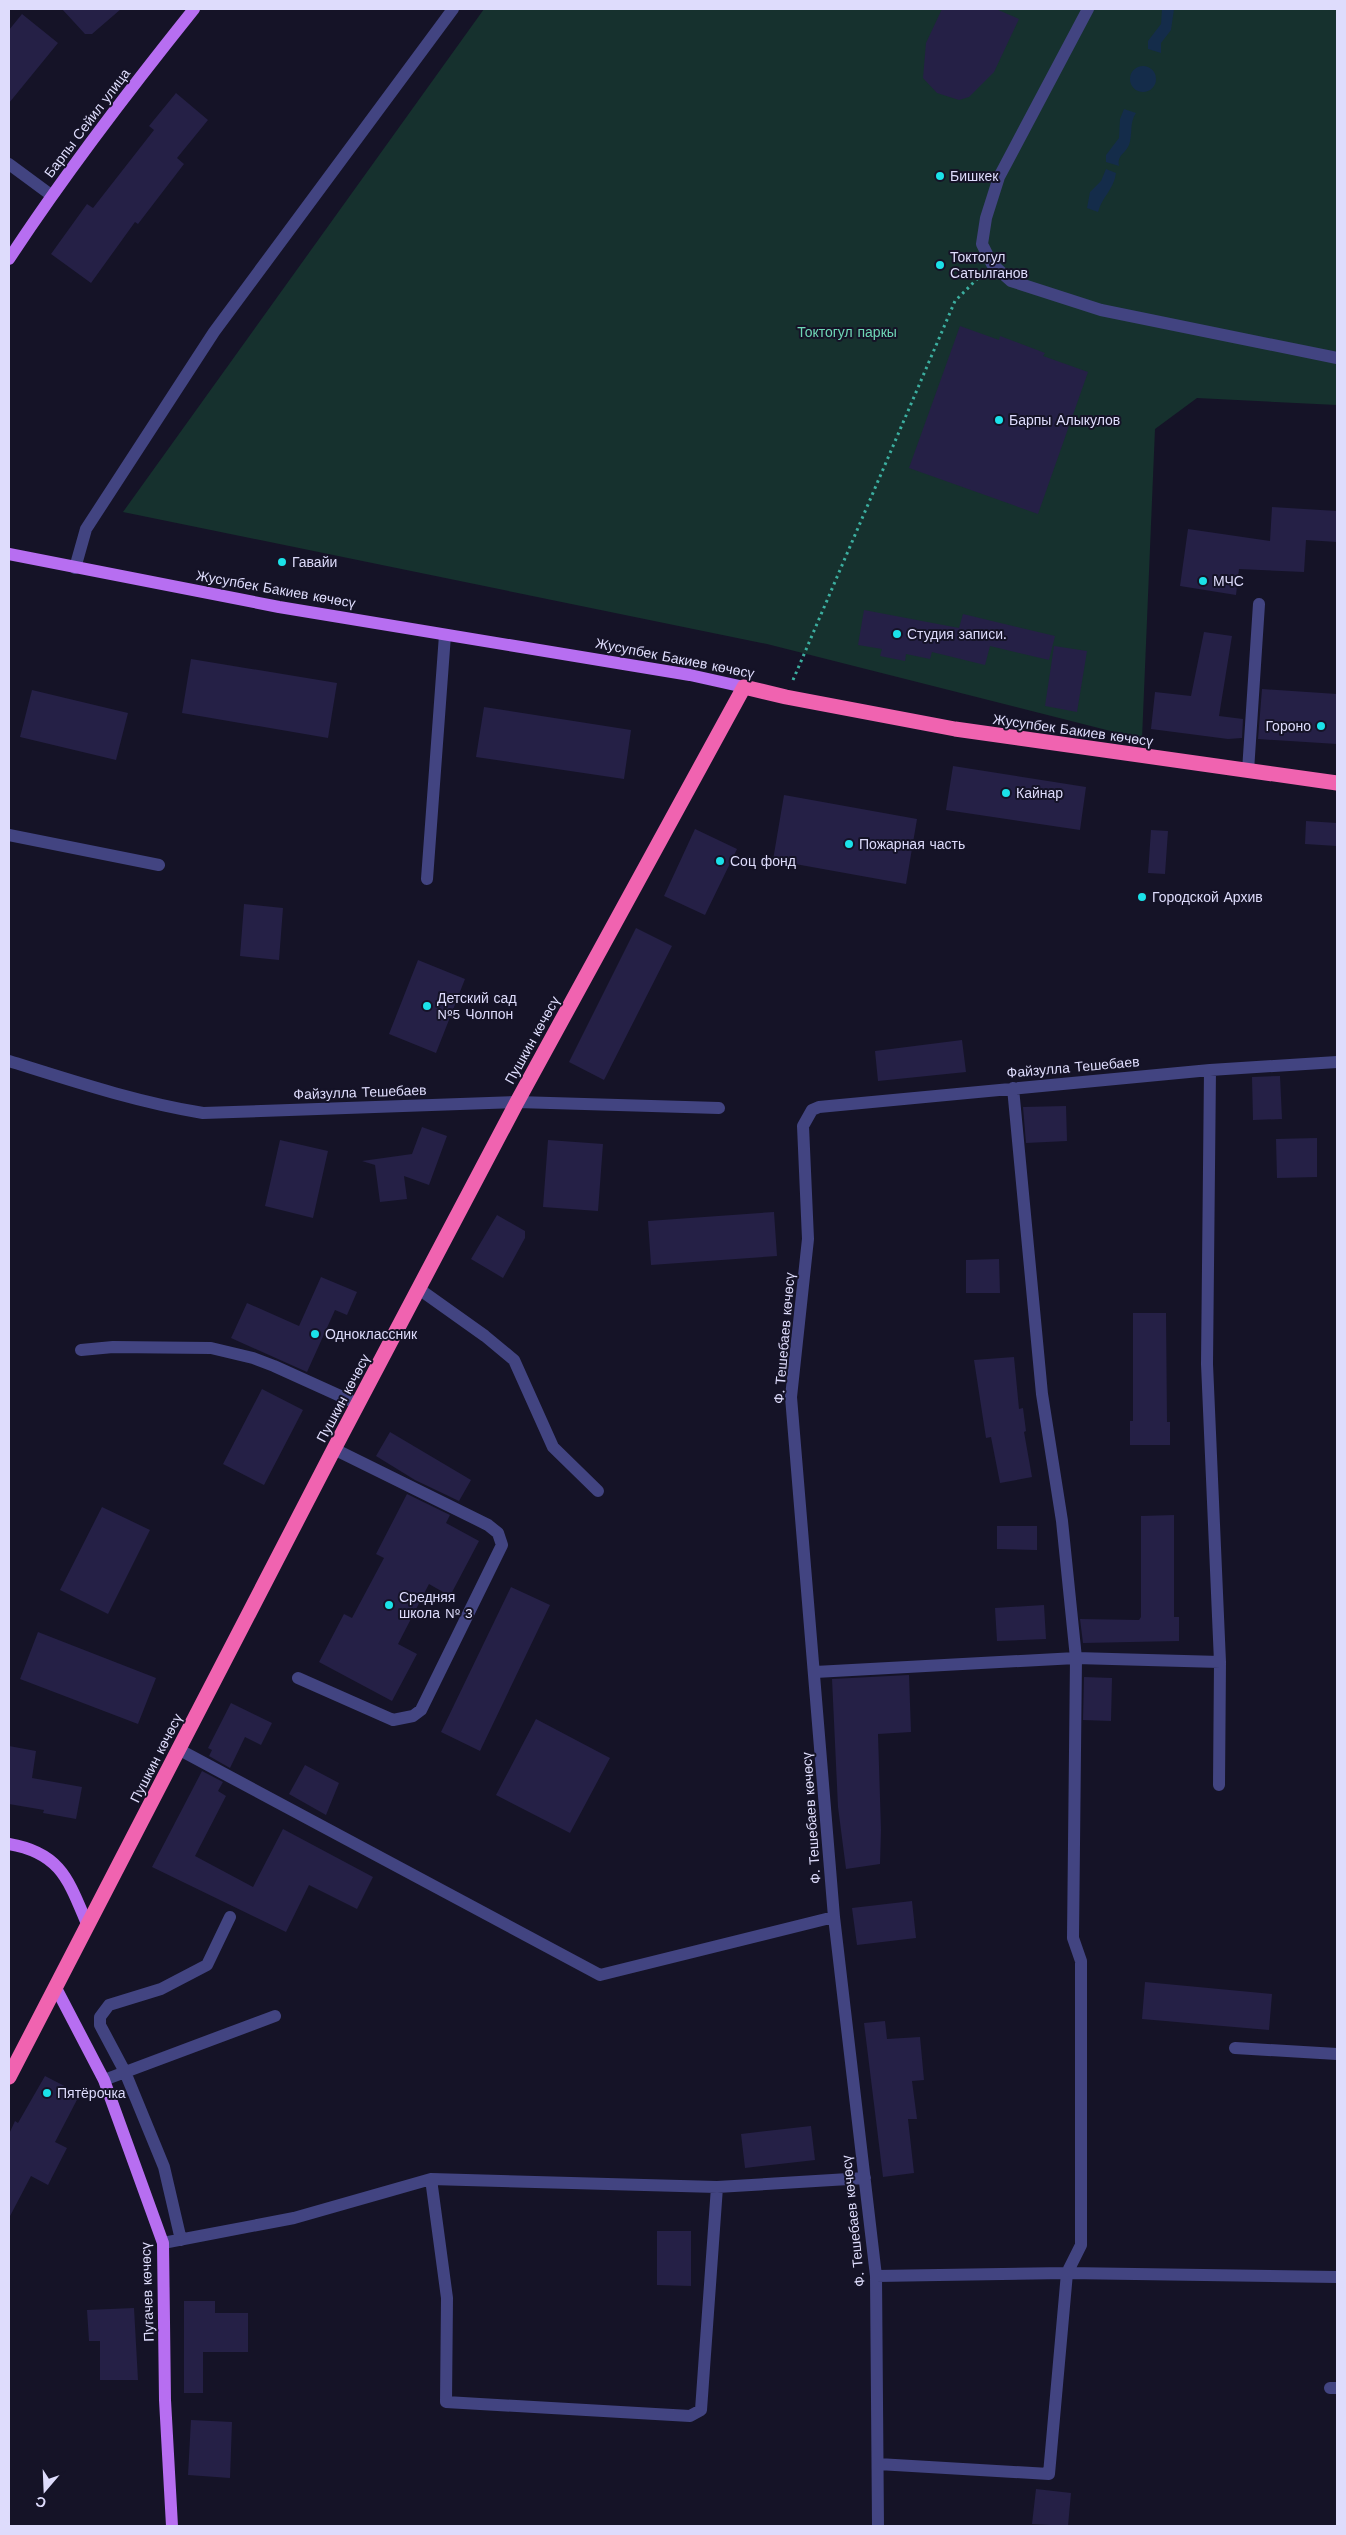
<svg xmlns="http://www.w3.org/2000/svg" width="1346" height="2535" font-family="'Work Sans',sans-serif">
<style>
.green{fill:#16312e}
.water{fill:#142c4a}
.building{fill:#252046}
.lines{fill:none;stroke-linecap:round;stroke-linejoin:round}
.path{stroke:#3cafa0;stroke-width:3;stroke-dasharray:2.5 4;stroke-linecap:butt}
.minor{stroke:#424481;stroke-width:12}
.major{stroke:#b76ef1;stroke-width:12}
.highway{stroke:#f063b0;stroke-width:15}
.poi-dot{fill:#1be2e9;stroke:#151327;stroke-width:2}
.labels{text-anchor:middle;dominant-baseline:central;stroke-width:4;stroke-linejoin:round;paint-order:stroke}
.street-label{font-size:14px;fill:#dedcfc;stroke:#151327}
.poi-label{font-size:14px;fill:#dedcfc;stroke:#151327;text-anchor:start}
.park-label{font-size:14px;fill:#6ed6b5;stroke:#151327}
</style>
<rect width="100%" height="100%" fill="#151327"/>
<!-- green -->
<path class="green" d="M484 9H1337V405L1197 398 1155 429 1142 739 767 644 123 512Z"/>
<!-- water -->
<path class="water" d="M1162 9H1174L1171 30 1161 43V53L1148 49V41L1161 24Z
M1130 79a13 13 0 1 1 26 0a13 13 0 1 1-26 0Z
M1124 109 1136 113C1129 123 1133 134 1129 145 1125 154 1117 155 1119 166L1106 162V155L1119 138 1120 119Z
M1106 169 1116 173C1114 189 1102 197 1098 212L1087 208 1090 192 1101 181Z"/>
<!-- building -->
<path class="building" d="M62 9H121L92 34H85Z
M942 9H996L1019 19 994 72 969 97 959 100 937 93 923 78 926 43Z
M22 14 58 43 9 103V30Z
M176 93 208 120 177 158 184 164 138 224 135 222 91 283 51 254 87 204 93 208 154 130 149 126Z
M960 326 999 340 1000 336 1045 353 1043 356 1088 372 1038 514 909 468Z
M1272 507 1337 511V542L1306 540 1304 572 1239 569 1236 595 1180 586 1188 529 1270 541Z
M864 610 959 628 963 614 1055 636 1049 660 990 646 985 665 932 652 930 659 906 654 905 661 880 656 882 649 858 645Z
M1204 632 1232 636 1219 716 1243 719 1242 738 1228 739 1151 729 1155 692 1191 696Z
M1054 646 1087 651 1077 712 1045 706Z
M191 659 337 683 328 738 182 713Z
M1262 689 1337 694V744L1258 739Z
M32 690 128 713 116 760 20 737Z
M484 707 631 730 624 779 476 757Z
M953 766 1086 787 1080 830 946 810Z
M784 795 917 819 906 884 773 860Z
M1306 821 1337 823V846L1305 844Z
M695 829 737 849 705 915 664 896Z
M1151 830 1168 831 1165 874 1148 873Z
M244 904 283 908 279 960 240 956Z
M636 928 672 946 604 1080 569 1062Z
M418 960 465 979 436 1053 389 1034Z
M962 1040 966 1072 878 1081 875 1051Z
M1280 1076 1282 1119 1253 1120 1252 1077Z
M1066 1106 1067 1141 1026 1143 1023 1107Z
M422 1127 447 1136 429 1185 404 1176 407 1199 380 1202 375 1165 362 1161 412 1154Z
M1317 1138V1177L1277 1178 1276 1139Z
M280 1140 328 1151 313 1218 265 1206Z
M548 1140 603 1144 598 1211 543 1207Z
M774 1212 777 1256 651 1265 648 1221Z
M497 1215 525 1231V1238L503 1278 471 1259Z
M999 1259 1000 1293H966V1260Z
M321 1277 357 1292 347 1315 335 1310 307 1372 231 1338 247 1303 299 1326Z
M1133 1313H1166L1167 1422H1170V1445H1130V1421H1133Z
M1014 1357 1019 1409 1023 1408 1026 1431 1024 1432 1032 1477 1000 1483 991 1437 986 1438 974 1360Z
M262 1389 303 1410 264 1485 223 1464Z
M390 1432 471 1480 459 1501 415 1480 376 1456Z
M407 1494 450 1515 446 1523 479 1541 450 1596 429 1584 398 1644 417 1654 392 1701 319 1662 344 1614 352 1618 384 1558 376 1554Z
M102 1507 150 1530 108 1614 60 1590Z
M1174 1515V1617H1179V1641L1083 1643 1080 1619 1139 1620 1141 1617V1516Z
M997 1526H1037V1550L997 1549Z
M511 1587 550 1605 480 1751 441 1732Z
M1044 1605 1046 1639 997 1641 995 1608Z
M38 1632 156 1678 138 1724 20 1679Z
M909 1675 911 1732 878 1734 881 1830 880 1864 846 1869 838 1807 832 1679Z
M1084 1677 1112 1678 1111 1721 1083 1720Z
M231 1703 272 1723 261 1745 245 1737 230 1768 209 1756 212 1750 208 1748Z
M536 1719 610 1758 570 1833 496 1795Z
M9 1746 36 1751 32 1778 82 1787 76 1819 43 1813 44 1810 9 1804Z
M305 1765 339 1783 326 1815 289 1794Z
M202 1771 223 1782 218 1791 226 1796 195 1856 253 1887 283 1829 373 1877 357 1909 309 1885 286 1932 152 1867Z
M912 1901 916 1938 857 1945 852 1908Z
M1145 1982 1272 1994 1269 2030 1142 2019Z
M885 2021 887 2039 920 2037 924 2080 912 2081 917 2119H908L914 2173 883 2177 864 2023Z
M45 2076 80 2094 55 2142 67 2148 48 2185 31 2176 9 2218V2134L15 2121 18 2123Z
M811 2126 815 2160 745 2168 741 2134Z
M657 2231H691V2286L657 2285Z
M184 2301H215V2313H248V2352H203V2393H184Z
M134 2308 138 2380H100V2341H89L87 2310Z
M191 2420 232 2422 230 2478 188 2475Z
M1036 2489 1071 2493 1068 2526 1032 2524Z"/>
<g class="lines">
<!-- path -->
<path class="path" d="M793 680 955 301 981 275"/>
<!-- minor -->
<path class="minor" d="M1088 9 999 177 986 218 982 244 992 264 1011 281 1101 310 1337 358
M9 164 51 195
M75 568 86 529 214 332 453 9
M1248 771 1259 604
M9 835 159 865
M427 879 445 635
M9 1061C73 1081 136 1102 203 1113L517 1102 719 1108
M1210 1070 1207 1364 1220 1662 1219 1785
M419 1289 485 1336 514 1360 553 1447 598 1491
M81 1350 113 1347 211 1348 253 1358 274 1366 358 1404
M815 1672 1076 1658 1220 1662
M298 1678 393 1720 413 1716 421 1710 502 1545 498 1533 488 1525 334 1449
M178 1749 600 1975 834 1917
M1235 2048 1337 2054
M104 2080 275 2016
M431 2179 447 2298 446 2402 690 2416 701 2410 717 2187
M181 2240 164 2167 125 2072 100 2025V2017L109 2005 161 1989 207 1965 230 1917
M163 2243 294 2218 431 2179 717 2187 865 2178
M876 2276 1067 2273 1337 2277
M1330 2388H1337
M878 2464 1049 2474 1067 2273 1081 2245V1961L1073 1938 1076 1658 1062 1521 1042 1394 1013 1088
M878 2526 876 2276 834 1917 791 1397 808 1239 803 1126 812 1110 819 1107 1210 1070 1337 1062"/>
<!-- major -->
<path class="major" d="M9 259C66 172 129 90 194 9
M9 554 279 607 690 675 744 687
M9 1844C62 1853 69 1882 88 1926
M56 1988 104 2080 163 2243 165 2400 172 2526"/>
<!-- highway -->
<path class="highway" d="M9 2077 334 1449 517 1102 744 687 786 697 955 729 1337 783"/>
</g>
<!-- markers -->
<g class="poi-dot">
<circle cx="940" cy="176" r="5"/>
<circle cx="940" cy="265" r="5"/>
<circle cx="999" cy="420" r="5"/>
<circle cx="282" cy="562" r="5"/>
<circle cx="1203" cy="581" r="5"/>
<circle cx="897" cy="634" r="5"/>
<circle cx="1321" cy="726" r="5"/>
<circle cx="1006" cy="793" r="5"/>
<circle cx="849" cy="844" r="5"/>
<circle cx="720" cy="861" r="5"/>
<circle cx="1142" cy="897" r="5"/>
<circle cx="427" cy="1006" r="5"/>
<circle cx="315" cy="1334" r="5"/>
<circle cx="389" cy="1605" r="5"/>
<circle cx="47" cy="2093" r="5"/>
</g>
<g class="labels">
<!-- street labels -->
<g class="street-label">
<text transform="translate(87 123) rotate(-53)">Барпы Сейил улица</text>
<text transform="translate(276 589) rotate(10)">Жусупбек Бакиев көчөсү</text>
<text transform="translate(675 658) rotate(11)">Жусупбек Бакиев көчөсү</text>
<text transform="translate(1073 730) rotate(8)">Жусупбек Бакиев көчөсү</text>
<text transform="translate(532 1040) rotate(-61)">Пушкин көчөсү</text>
<text transform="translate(1073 1067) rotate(-5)">Файзулла Тешебаев</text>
<text transform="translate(360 1092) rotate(-2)">Файзулла Тешебаев</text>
<text transform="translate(784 1338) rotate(-85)">Ф. Тешебаев көчөсү</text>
<text transform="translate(343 1398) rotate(-62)">Пушкин көчөсү</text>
<text transform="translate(156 1758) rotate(-63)">Пушкин көчөсү</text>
<text transform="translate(811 1818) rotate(-94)">Ф. Тешебаев көчөсү</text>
<text transform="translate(853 2221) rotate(-96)">Ф. Тешебаев көчөсү</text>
<text transform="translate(147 2292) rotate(-92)">Пугачев көчөсү</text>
</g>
<!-- poi labels -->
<g class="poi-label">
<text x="950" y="176">Бишкек</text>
<text x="950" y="257">Токтогул<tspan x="950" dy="16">Сатылганов</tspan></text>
<text x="1009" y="420">Барпы Алыкулов</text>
<text x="292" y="562">Гавайи</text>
<text x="1213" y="581">МЧС</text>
<text x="907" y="634">Студия записи.</text>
<text x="1311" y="726" text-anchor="end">Гороно</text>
<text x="1016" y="793">Кайнар</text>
<text x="859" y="844">Пожарная часть</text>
<text x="730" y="861">Соц фонд</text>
<text x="1152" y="897">Городской Архив</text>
<text x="437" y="998">Детский сад<tspan x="437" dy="16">№5 Чолпон</tspan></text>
<text x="325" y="1334">Одноклассник</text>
<text x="399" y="1597">Средняя<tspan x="399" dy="16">школа № 3</tspan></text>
<text x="57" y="2093">Пятёрочка</text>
</g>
<!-- park labels -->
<g class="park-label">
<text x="847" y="332">Токтогул паркы</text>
</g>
</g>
<!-- border -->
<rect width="1346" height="2535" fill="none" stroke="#dedcfc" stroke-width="20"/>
<!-- north arrow -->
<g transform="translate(45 2490) rotate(199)" stroke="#151327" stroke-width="4" paint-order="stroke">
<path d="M0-4L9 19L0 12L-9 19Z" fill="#dedcfc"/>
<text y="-8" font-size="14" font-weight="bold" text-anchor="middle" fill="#dedcfc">С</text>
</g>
</svg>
